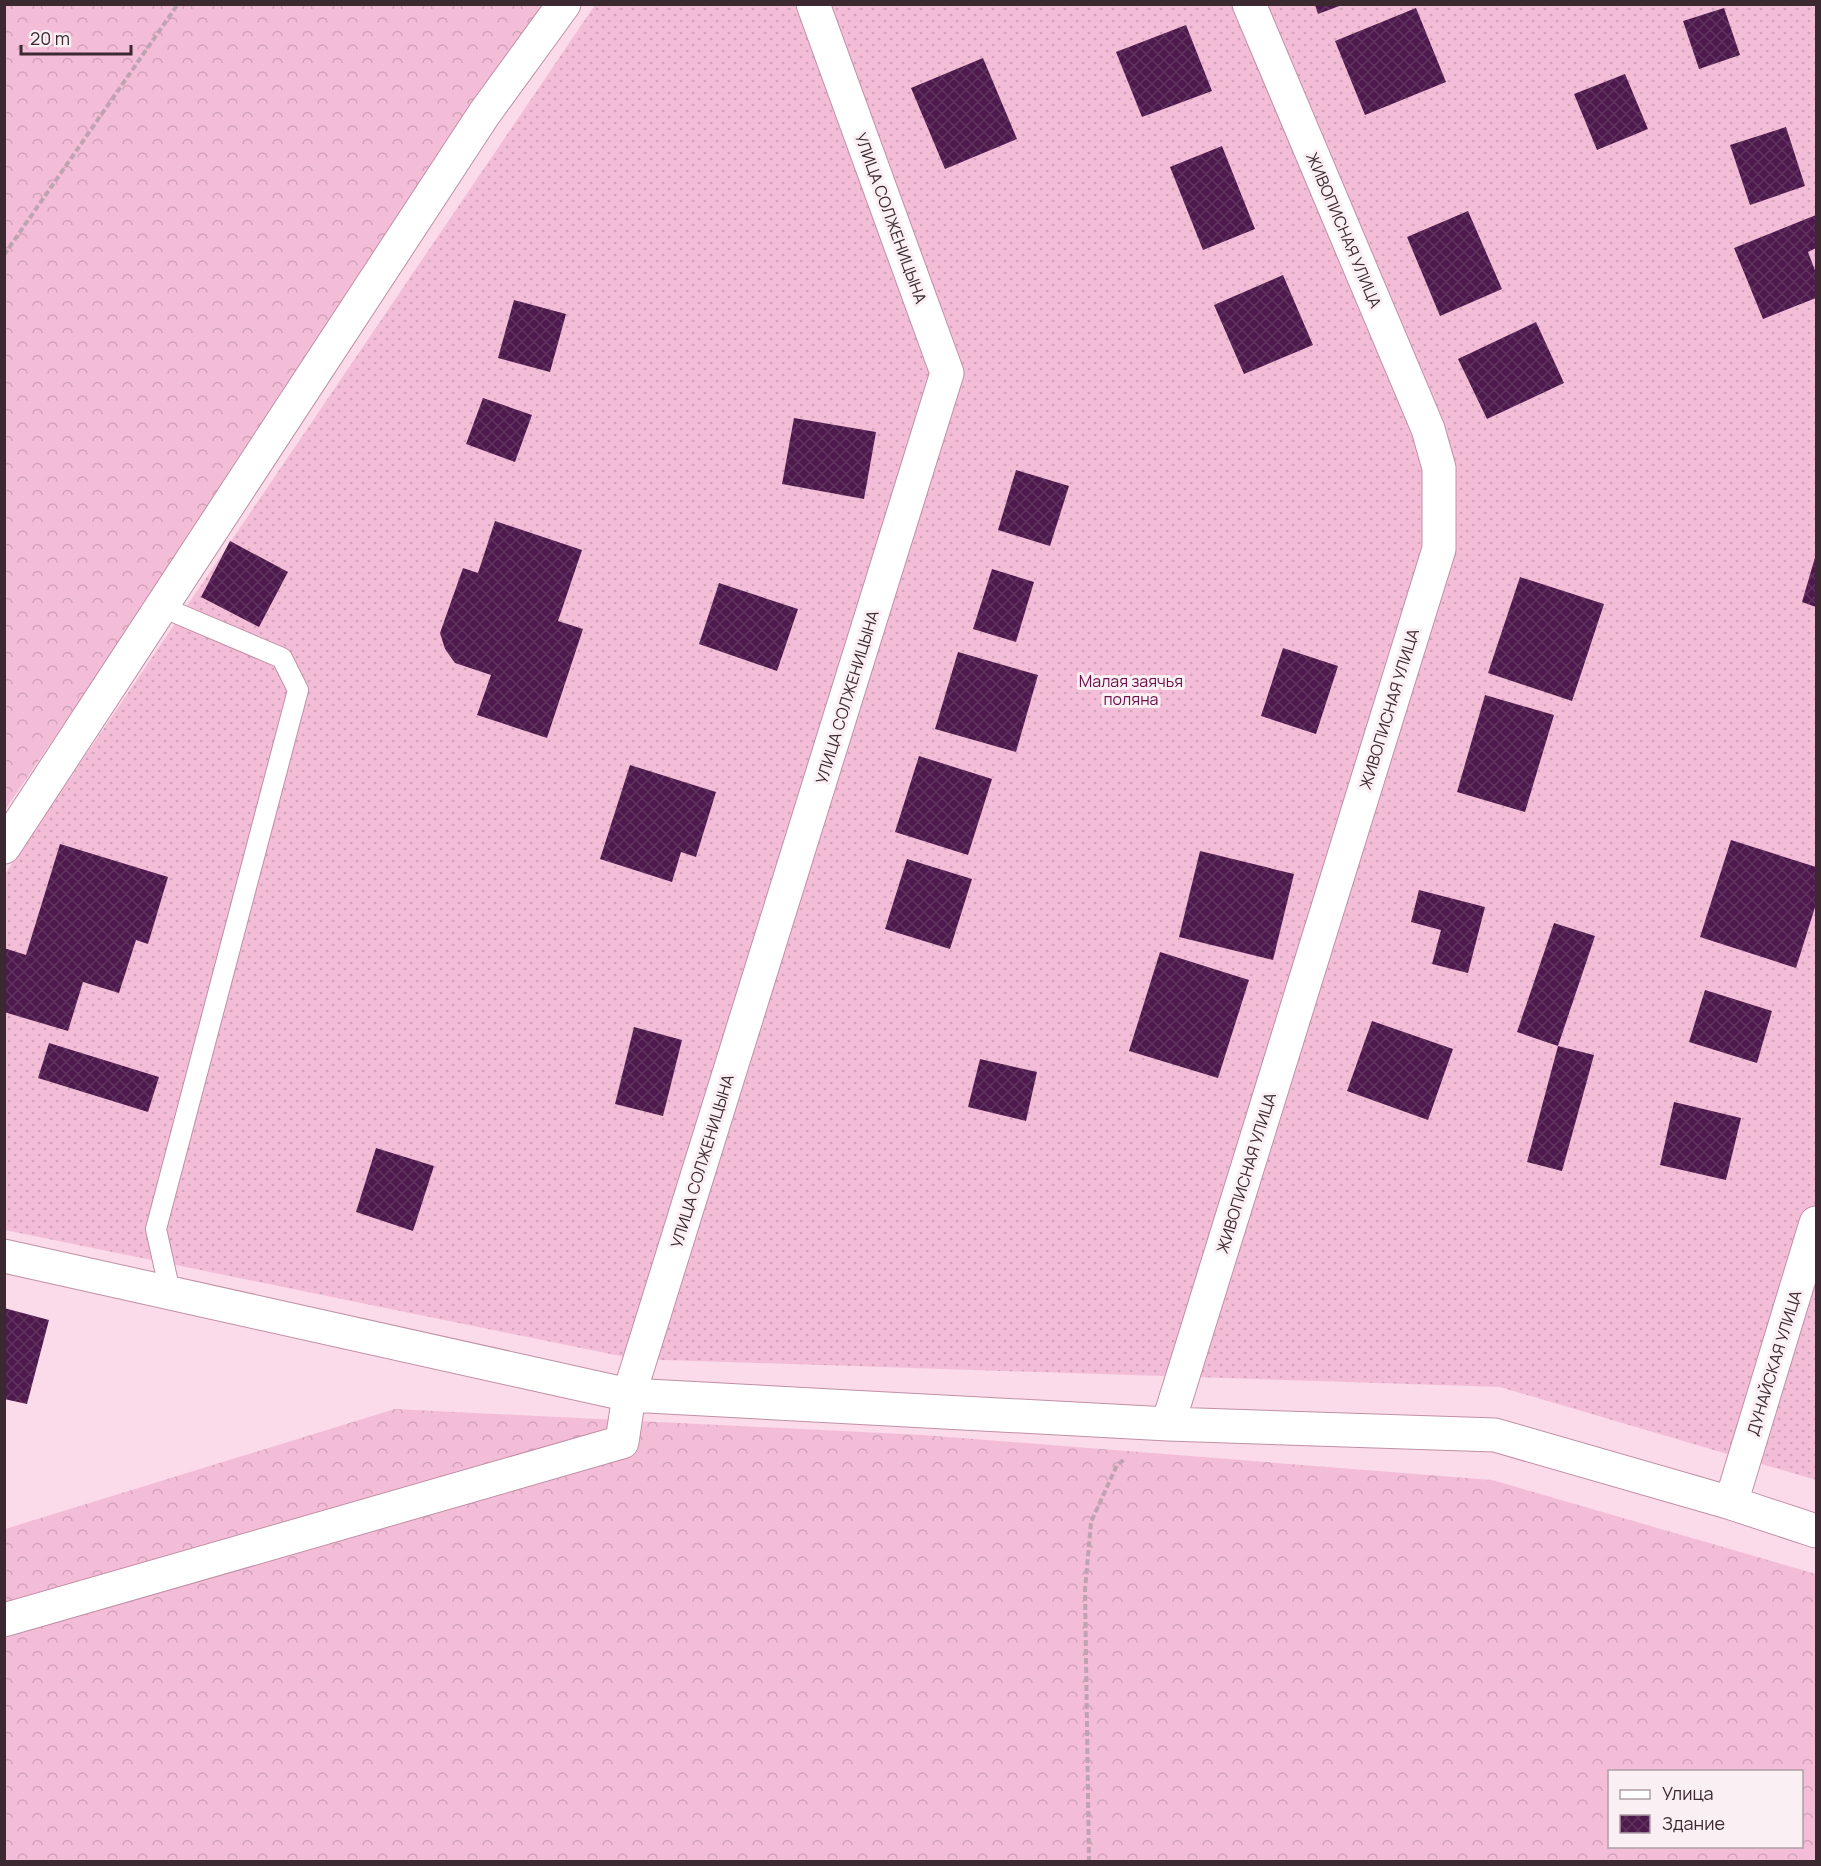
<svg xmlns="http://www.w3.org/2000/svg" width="1821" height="1866" font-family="Manrope,sans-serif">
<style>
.forest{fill:url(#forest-crowns);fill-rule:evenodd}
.garden{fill:url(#garden-dots)}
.building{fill:url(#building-cross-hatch)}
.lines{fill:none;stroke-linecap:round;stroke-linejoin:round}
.lane-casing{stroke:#c18fa6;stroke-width:22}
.street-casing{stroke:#c18fa6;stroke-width:35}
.path{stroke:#c0a3b0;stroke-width:4;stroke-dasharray:6 3;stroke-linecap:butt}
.lane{stroke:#fff;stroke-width:20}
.street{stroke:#fff;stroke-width:33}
.labels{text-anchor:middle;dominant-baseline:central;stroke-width:6;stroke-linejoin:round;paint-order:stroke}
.street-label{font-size:16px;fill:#3c2831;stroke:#faeff3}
.park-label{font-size:16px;fill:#6a0f47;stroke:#faeff3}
</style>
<defs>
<pattern id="forest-crowns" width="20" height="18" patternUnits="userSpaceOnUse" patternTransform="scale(1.5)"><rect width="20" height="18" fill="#f4bdd7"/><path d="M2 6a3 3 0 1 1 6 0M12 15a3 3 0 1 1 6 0" fill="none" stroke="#d2a2b9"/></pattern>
<pattern id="garden-dots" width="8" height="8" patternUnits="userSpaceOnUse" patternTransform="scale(1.5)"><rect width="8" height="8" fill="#f4bdd7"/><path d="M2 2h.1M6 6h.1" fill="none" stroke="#d2a2b9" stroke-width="1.8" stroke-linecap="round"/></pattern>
<pattern id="building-cross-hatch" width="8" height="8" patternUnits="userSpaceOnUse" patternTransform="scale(1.5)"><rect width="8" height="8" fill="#4e1a4d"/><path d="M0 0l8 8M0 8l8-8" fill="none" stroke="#60335e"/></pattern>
</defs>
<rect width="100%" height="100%" fill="#fbdae9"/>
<!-- forest -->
<path class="forest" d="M5 5H554L5 810Z
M395 1409 923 1435 1492 1480 1816 1574V1861L5 1862V1529ZM1610 1772H1802V1846H1610Z"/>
<!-- garden -->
<path class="garden" d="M595 5H1816V1480L1500 1387 635 1359 5 1230V874Z"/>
<!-- building -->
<path class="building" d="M1315 5H1342L1318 14Z
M1416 8 1446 82 1365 115 1335 41Z
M1724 8 1740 55 1699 69 1683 21Z
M1186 25 1212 91 1142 117 1116 52Z
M983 58 1017 139 945 169 911 88Z
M1625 74 1648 129 1597 150 1574 94Z
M1786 127 1805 186 1750 205 1730 145Z
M1222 146 1255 229 1203 250 1170 167Z
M1468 211 1502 289 1440 316 1407 237Z
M1816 215V248L1808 252 1816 273V298L1763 319 1734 248Z
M1283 275 1313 345 1244 374 1214 305Z
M514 300 566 314 550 372 498 358Z
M1536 322 1564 383 1487 419 1458 359Z
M483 398 532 415 515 462 466 444Z
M794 418 876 432 864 499 782 484Z
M1016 470 1069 486 1050 546 998 530Z
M495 521 582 550 558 621 583 629 547 738 477 715 491 675 455 663 445 649 440 633 463 568 478 573Z
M230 541 288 572 259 627 201 597Z
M1816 554V607L1802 602Z
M992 569 1034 582 1016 642 973 629Z
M1520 577 1604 604 1572 701 1488 673Z
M719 583 798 609 777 671 699 644Z
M1283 648 1338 666 1316 734 1261 716Z
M958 652 1038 675 1016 752 935 729Z
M1485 695 1554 715 1525 812 1457 792Z
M919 756 992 779 968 855 895 832Z
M630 765 716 792 696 857 681 852 672 882 600 859Z
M1731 840 1816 867V904L1796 968 1700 937Z
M60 844 168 877 148 944 136 940 119 993 83 982 68 1031 4 1012V948L26 955Z
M1200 851 1294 874 1273 960 1179 937Z
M907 859 972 879 950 949 885 929Z
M1419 890 1485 907 1468 973 1432 964 1441 930 1411 922Z
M1554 923 1595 936 1558 1046 1517 1032Z
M1160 952 1249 980 1218 1078 1129 1051Z
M1705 990 1772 1011 1757 1063 1689 1042Z
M1372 1021 1453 1049 1428 1120 1347 1091Z
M634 1027 682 1040 663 1116 615 1104Z
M49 1043 159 1077 148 1112 38 1078Z
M1558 1046 1594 1055 1562 1171 1527 1162Z
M980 1059 1037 1072 1026 1121 968 1107Z
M1674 1102 1741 1118 1726 1180 1660 1165Z
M376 1148 434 1166 413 1231 356 1212Z
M4 1308 49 1320 27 1404 4 1399Z"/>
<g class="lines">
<!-- lane casing -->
<g class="lane-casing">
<path id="lane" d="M162 607 282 658 298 690 156 1229 170 1292"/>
</g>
<!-- street casing -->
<g class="street-casing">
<path id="street" d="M4 847 484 114 564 4
M4 1256 629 1395 1168 1424 1495 1435 1731 1503 1816 1531
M1168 1424 1439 549V468L1428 429 1249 4
M1731 1503 1816 1223
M4 1620 622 1442 629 1395 947 373 813 4"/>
</g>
<!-- path -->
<path class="path" d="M4 255 178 4
M1089 1862 1085 1590 1091 1522 1117 1465 1125 1459"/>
<!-- lane -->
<use href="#lane" class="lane"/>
<!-- street -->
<use href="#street" class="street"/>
</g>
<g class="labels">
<!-- street labels -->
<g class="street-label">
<text transform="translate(891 218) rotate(70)">УЛИЦА СОЛЖЕНИЦЫНА</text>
<text transform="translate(1344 230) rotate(67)">ЖИВОПИСНАЯ УЛИЦА</text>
<text transform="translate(847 697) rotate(-73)">УЛИЦА СОЛЖЕНИЦЫНА</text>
<text transform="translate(1389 709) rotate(-73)">ЖИВОПИСНАЯ УЛИЦА</text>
<text transform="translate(702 1161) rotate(-73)">УЛИЦА СОЛЖЕНИЦЫНА</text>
<text transform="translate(1246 1173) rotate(-73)">ЖИВОПИСНАЯ УЛИЦА</text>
<text transform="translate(1774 1363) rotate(-73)">ДУНАЙСКАЯ УЛИЦА</text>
</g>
<!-- park labels -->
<g class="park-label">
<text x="1131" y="681">Малая заячья<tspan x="1131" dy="18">поляна</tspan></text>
</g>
</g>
<!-- border -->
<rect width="1821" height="1866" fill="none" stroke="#3c2831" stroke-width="12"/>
<!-- legend -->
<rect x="1608" y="1770" width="195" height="78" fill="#faeff3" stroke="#ae9fa5" stroke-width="1.5"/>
<rect x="1620" y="1790" width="30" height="9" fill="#ffffff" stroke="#ae9fa5" stroke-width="1.5"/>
<text x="1662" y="1800" font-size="18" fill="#3c2831">Улица</text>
<rect x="1620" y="1815" width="30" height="18" fill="url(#building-cross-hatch)" stroke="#ae9fa5" stroke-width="1.5"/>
<text x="1662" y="1830" font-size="18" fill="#3c2831">Здание</text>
<!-- scale -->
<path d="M21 45v9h110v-9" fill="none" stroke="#3c2831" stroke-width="3"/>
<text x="30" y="45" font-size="18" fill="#3c2831" stroke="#faeff3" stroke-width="4.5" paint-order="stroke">20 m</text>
</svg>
